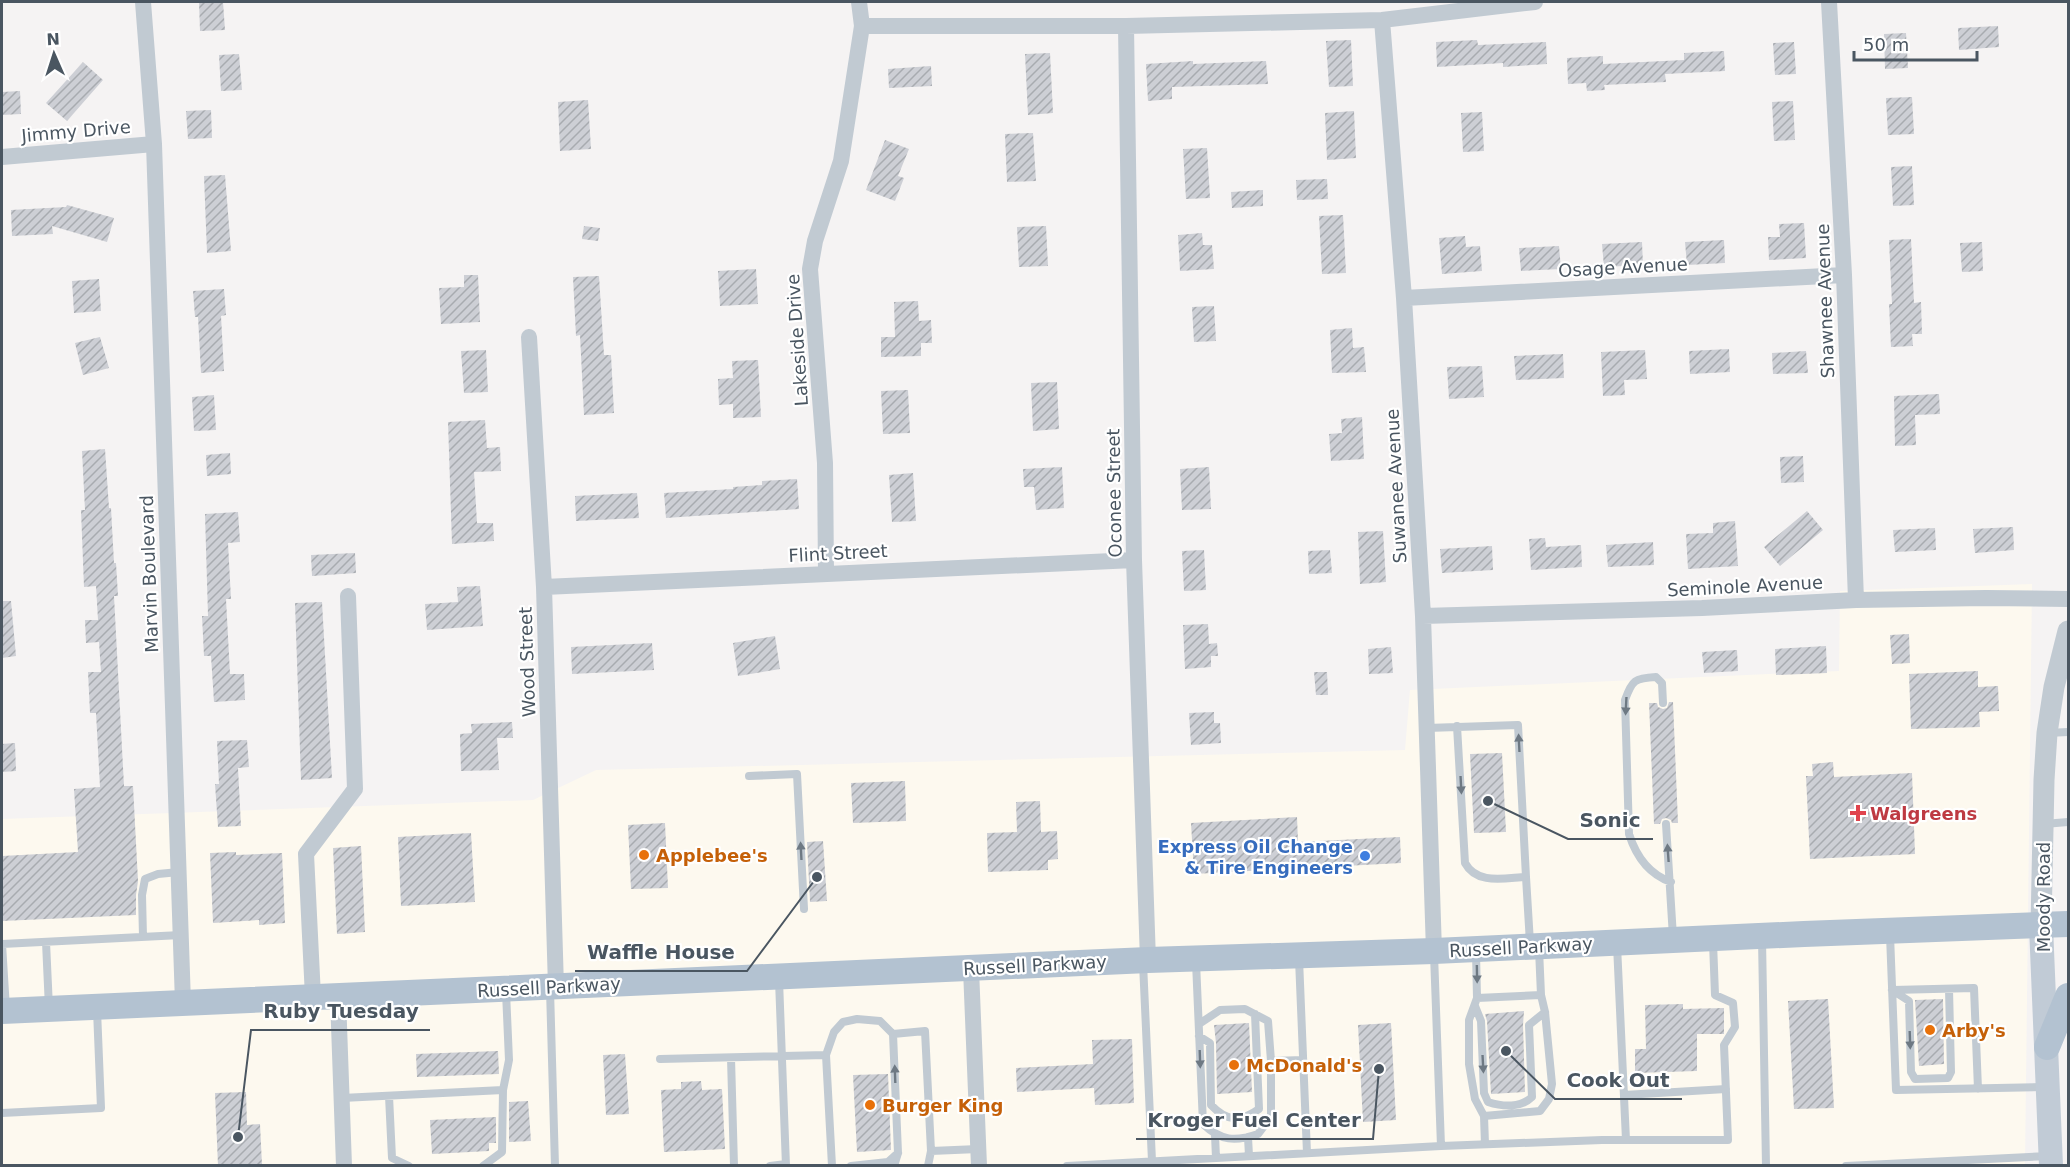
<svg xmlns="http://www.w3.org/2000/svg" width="2070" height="1167" font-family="'DejaVu Sans',sans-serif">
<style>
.commercial{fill:#fdf9ef}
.building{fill:url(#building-hatch)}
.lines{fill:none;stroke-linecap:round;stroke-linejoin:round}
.service{stroke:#c1cad2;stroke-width:8}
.minor{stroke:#c1cad2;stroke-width:16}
.tertiary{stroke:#c1cad2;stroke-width:21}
.secondary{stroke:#c1cbd6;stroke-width:24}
.primary{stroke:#b3c2d1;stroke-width:26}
.oneway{fill:#6e7983}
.health-dot{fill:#e0444e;stroke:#fff;stroke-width:2}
.food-dot{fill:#e8710a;stroke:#fff;stroke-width:2}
.shop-dot{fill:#3f7fe0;stroke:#fff;stroke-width:2}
.labels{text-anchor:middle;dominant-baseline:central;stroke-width:4.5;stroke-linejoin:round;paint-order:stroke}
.street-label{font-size:18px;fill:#4a5661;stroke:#fff}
.health-label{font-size:18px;font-weight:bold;fill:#be3a42;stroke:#fff;text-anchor:start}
.shop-label{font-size:18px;font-weight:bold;fill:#366cbe;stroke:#fff;text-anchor:end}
.food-label{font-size:18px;font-weight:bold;fill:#c56008;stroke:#fff;text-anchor:start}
.leader{fill:none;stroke:#4a5661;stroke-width:2}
.callout-dot{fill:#4a5661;stroke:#fff;stroke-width:2}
.callout-label{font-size:20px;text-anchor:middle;font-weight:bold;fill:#4a5661;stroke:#fff;stroke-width:4.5;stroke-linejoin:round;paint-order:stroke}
</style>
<defs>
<pattern id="building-hatch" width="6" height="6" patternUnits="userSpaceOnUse" patternTransform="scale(1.5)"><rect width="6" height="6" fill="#cdcfd5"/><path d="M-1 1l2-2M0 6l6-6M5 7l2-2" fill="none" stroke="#a8abb0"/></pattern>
</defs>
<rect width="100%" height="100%" fill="#f5f3f3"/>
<!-- commercial -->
<path class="commercial" d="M2032 584 2025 1165H2V819L533 800 596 770 1405 750 1410 690 1839 671 1840 591Z"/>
<!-- building -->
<path class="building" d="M199 2H223L225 30 200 31Z
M1998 26 1999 47 1959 50 1958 28Z
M1906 33 1908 68 1885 69 1884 34Z
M1351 40 1353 86 1329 87 1326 41Z
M1477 40 1478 45 1546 42 1547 64 1503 67V63L1437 67 1436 42Z
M1794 42 1796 74 1775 75 1773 43Z
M1724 51 1725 71 1665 74 1666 82 1604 85 1605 90 1587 91 1586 83 1568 84 1567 58 1603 56V64L1684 60V53Z
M1050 53 1053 113 1028 115 1025 54Z
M239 54 242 90 221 91 219 55Z
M1193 61V64L1266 61 1268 84 1172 87V99L1148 101 1146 64Z
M83 62 103 80 67 121 46 103Z
M931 66 932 86 889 88 888 69Z
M20 91 21 114 2 115V92Z
M1912 97 1914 134 1888 135 1886 98Z
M588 100 591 149 560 151 558 102Z
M1793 101 1795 140 1774 141 1772 102Z
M211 110 212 138 188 139 186 111Z
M1354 111 1356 158 1327 160 1325 113Z
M1482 112 1484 151 1463 152 1461 113Z
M1033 133 1036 181 1007 182 1005 134Z
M885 140 909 149 898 176 904 178 895 201 866 190Z
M1207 148 1210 198 1186 199 1183 149Z
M1912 166 1914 205 1893 206 1891 167Z
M225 175 231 251 207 253 204 176Z
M1327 179 1328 199 1297 200 1296 180Z
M1263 190V206L1232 208 1231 192Z
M67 205 114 218 107 242 52 226 53 234 12 236 11 210 66 207Z
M1343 215 1346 273 1322 274 1319 216Z
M1804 223 1806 258 1769 260 1768 237H1780L1779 224Z
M584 226 600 228 598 241 582 239Z
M1046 226 1048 266 1019 267 1017 227Z
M1202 233 1203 245H1212L1214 269 1180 271 1178 235Z
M1465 236 1466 247 1480 246 1482 271 1442 274 1439 238Z
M1911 239 1914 303 1921 302 1922 334H1912L1913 346 1891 347 1889 304H1892L1889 240Z
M1724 240 1725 263 1687 265 1685 242Z
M1642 242 1643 265 1604 267 1602 244Z
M1982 242 1983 271 1962 272 1960 243Z
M1559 246 1561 269 1521 271 1519 248Z
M756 269 758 304 720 306 718 271Z
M464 275H478L480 322 441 324 439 288 464 287Z
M599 276 604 355H611L614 413 584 415 580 335 576 336 573 277Z
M99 279 101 311 74 313 72 281Z
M224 289 226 315 221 316 224 371 201 373 198 317H195L193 291Z
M918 301 919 321 931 320 932 343H921V356L881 357V337H895L894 302Z
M1214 306 1216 341 1194 342 1192 307Z
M1352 328 1353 348 1364 347 1366 372 1332 373 1330 330Z
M100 337 109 368 83 375 75 343Z
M1729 349 1730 372 1690 374 1689 351Z
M486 350 488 392 464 393 461 351Z
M1645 350 1647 379 1624 380 1625 395 1603 396 1601 352Z
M1806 351 1808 373 1773 374 1772 353Z
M1563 354 1564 378 1516 380 1514 356Z
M758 360 761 417 733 418V404L719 405 718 379 733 378 732 361Z
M1482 366 1484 397 1449 399 1447 367Z
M1057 382 1059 429 1033 431 1031 383Z
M908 390 910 433 883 434 881 391Z
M1939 394 1940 414 1915 415 1916 445 1895 446 1894 396Z
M214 395 216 430 194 431 192 397Z
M1362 417 1364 459 1331 461 1329 434 1342 433 1341 419Z
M485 420 487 448 500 447 501 471 474 472 477 523H493L494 541 452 544 448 422Z
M105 449 109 508H111L114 563H116L118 596H114L124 786H133L138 881 136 895V915L2 921V856L78 852 74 789 100 787 96 713H90L88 672H101L99 642 86 643 85 620H98L96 586 84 587 81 510H85L82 451Z
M230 453 231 474 207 476 206 455Z
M1803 456 1804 482 1781 483 1780 457Z
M1062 467 1064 508 1036 510 1034 487H1024L1023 469Z
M1209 467 1211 509 1182 510 1180 469Z
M913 473 916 521 892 522 889 475Z
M797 479 799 509 666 518 664 493 733 489V487L762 485V481Z
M637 493 639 518 576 521 575 496Z
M1807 511 1823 530 1780 566 1764 547Z
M238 512 240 542 228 543 231 599H226L230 674H244L245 700 214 702 211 656H204L202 616H208L205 514Z
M1735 521 1738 566 1688 569 1686 534 1713 533V523Z
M2013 527 2014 550 1975 553 1973 529Z
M1935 528 1936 550 1895 552 1893 530Z
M1383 531 1386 582 1360 584 1358 532Z
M1545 538 1546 547 1581 545 1582 567 1531 570 1529 539Z
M1653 542 1654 565 1608 567 1606 545Z
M1492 546 1493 570 1442 573 1440 549Z
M1204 550 1206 590 1184 591 1182 551Z
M1330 550 1332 573 1309 574 1308 551Z
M355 553 356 573 312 576 311 555Z
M480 586 483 626 427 630 425 604 458 602 457 587Z
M2 601H11L16 656 2 658Z
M322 602 332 778 301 780 295 603Z
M1208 624 1209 644 1217 643 1218 656H1211V667L1185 669 1183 625Z
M1909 634 1910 663 1892 664 1890 635Z
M775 636 780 669 738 676 733 643Z
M652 643 654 670 572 674 571 647Z
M1826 646 1827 673 1776 675 1775 649Z
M1391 647 1393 673 1369 674 1368 649Z
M1737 650 1738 671 1704 673 1702 652Z
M1978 671V687L1998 686 1999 711 1979 712 1980 727 1911 729 1909 674Z
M1314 672H1327L1328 695H1316Z
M1669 702H1673L1678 823H1672L1671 820 1666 818 1662 819 1660 824H1654L1649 703H1657L1658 707 1663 709 1667 708Z
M1214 712V723H1220L1221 743 1191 745 1189 713Z
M512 722 513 738H497L499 770 461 771 460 734 472 733 471 724Z
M247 740 249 767 238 768 241 826 218 827 215 784H219L217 741Z
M15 743 16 771 2 772V744Z
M1502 753 1506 832 1474 833 1470 754Z
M1833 762 1834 777 1912 773 1915 854 1810 859 1806 776H1813L1812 764Z
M905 781 906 821 853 823 851 783Z
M1040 801 1041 832 1057 831 1058 859 1048 860V870L988 872 987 833 1017 832 1016 802Z
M1297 817 1298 842 1400 837 1401 863 1194 874 1191 823Z
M665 823 668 888 631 889 628 825Z
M471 833 475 902 401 906 398 837Z
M823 841 827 901 810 902 807 842Z
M361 846 365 932 337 934 333 848Z
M236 852V855L282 853 285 923 259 925V920L213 923 210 853Z
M1828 999 1834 1108 1794 1109 1788 1001Z
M1943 999 1944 1064 1919 1066 1915 1000Z
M1683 1004V1009L1724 1008V1034H1697V1071L1635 1073V1049H1646L1645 1005Z
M1524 1011 1523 1025 1525 1092 1491 1094 1487 1021 1485 1014Z
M1249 1023 1252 1092 1217 1094 1216 1043 1214 1025Z
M1391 1023 1396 1120 1363 1122 1358 1025Z
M1132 1039 1134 1103 1095 1105 1094 1088 1017 1092 1016 1068 1093 1064 1092 1040Z
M498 1051 499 1074 417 1077 416 1054Z
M625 1054 629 1114 606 1115 603 1055Z
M888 1074 891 1150 857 1152 853 1075Z
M701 1081 702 1090 722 1089 725 1149 664 1152 661 1090 681 1089V1082Z
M246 1092 247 1125 260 1124 262 1165 218 1166 215 1093Z
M528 1101 531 1141 509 1142V1102Z
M496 1117V1143H489V1151L432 1154 430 1120Z"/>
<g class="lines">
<!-- service -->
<path class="service" d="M1663 703 1662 683 1656 677C1635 678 1632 680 1625 700L1629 834C1636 856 1648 874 1671 882
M1427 728 1518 725 1526 877C1504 878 1477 885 1465 863L1457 726
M2047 733 2068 732
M749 776 797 774 804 909
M1666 824 1673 937
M2044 824 2068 822
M1526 877 1530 943
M1890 935 1896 1090 2045 1087
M143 937 142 895 145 879 158 874 179 872
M1762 939 1766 1166
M46 942 49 1008
M2 944 181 935
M2 944 6 1009
M1617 945 1626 1140
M1476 952 1477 998 1469 1020V1064L1475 1099 1484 1116
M1299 959 1307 1153
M1196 962 1203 1124C1221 1141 1235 1142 1258 1134L1271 1117V1061L1268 1021 1245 1009 1220 1010 1199 1024
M1143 963 1152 1161
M779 980 786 1166
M550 989 555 1166
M1892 990 1909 1001 1911 1072 1915 1079 1948 1078 1951 1072 1949 989
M1893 990 1974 988 1978 1089
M1477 998 1541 995
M1475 1006 1481 1021 1484 1093 1488 1102C1503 1107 1521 1108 1532 1097L1529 1025 1545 1012
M893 1034 925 1031 931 1151 978 1149
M1199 1036 1210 1043 1211 1105C1227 1122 1241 1122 1259 1109L1255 1014
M826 1055 834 1032 843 1022 857 1019 880 1021 893 1034 898 1153 894 1166
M731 1058 734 1166
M660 1059 826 1055 832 1166
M1271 1061 1303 1060
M503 1090 509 1060 506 992
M1624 1095 1726 1089
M389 1096 392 1158 409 1166
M342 1098 503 1090 502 1152 483 1166
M2 1113 101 1108 97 1010
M1215 1135 1216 1158
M1248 1137 1249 1156
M1485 1144 1484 1116 1540 1111 1549 1099 1552 1084 1545 1012 1541 995 1539 949
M1441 1146 1602 1140H1728L1724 1045 1735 1027 1733 1003 1715 995 1713 942
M770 1166 786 1164
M851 1166 888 1162 898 1153
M928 1166 931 1151
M1067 1166 1441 1146 1434 954
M1846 1166 2049 1156"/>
<!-- minor -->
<path class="minor" d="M143 2 154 144 183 1003
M1829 2 1844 275 1856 600
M1382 20 1404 298 1423 616 1434 951
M862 26H1126L1382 20 1535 2
M1126 26 1134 560 1148 960
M2 157 154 144
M1404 298 1844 275
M529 337 544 587 556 987
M826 573 825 463 810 269 815 241 841 161 862 26 859 2
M544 587 1134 560
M1423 616 1702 608 1856 600 1986 598 2068 599
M971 969 979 1166
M313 997 306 854 355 789 348 596
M338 997 344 1166"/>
<!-- tertiary -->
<path class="tertiary" d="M2041 926 2044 780 2047 733 2054 687 2068 631"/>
<!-- secondary -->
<path class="secondary" d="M2041 926 2051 1166"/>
<!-- primary -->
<path class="primary" d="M2 1011 1148 960 1434 951 1804 934 2068 924
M2047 1047 2068 996"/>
</g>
<!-- one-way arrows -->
<defs><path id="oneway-solid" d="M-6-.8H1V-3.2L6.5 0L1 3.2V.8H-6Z" transform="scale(1.5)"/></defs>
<g class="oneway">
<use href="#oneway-solid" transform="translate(1626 706) rotate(93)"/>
<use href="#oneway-solid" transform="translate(1519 743) rotate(-93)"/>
<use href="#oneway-solid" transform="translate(1461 785) rotate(87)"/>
<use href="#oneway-solid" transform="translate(801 851) rotate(-93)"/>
<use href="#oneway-solid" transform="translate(1668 853) rotate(-94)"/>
<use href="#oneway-solid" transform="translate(1477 974) rotate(89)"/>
<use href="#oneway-solid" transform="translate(1910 1040) rotate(88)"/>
<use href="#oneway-solid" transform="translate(1200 1059) rotate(88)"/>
<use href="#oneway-solid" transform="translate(1483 1064) rotate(87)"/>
<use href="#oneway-solid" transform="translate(895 1074) rotate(-92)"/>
</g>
<!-- markers -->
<path class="health-dot" d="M1855 804h6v6h6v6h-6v6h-6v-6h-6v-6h6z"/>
<g class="food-dot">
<circle cx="644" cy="855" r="6"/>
<circle cx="1930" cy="1030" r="6"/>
<circle cx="1234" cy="1065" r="6"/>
<circle cx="870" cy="1105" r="6"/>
</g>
<circle class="shop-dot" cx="1365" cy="856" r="6"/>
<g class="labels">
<!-- street labels -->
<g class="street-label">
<text transform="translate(76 131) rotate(-5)">Jimmy Drive</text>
<text transform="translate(1623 267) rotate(-3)">Osage Avenue</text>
<text transform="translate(1825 301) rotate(-92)">Shawnee Avenue</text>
<text transform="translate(797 340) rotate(-94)">Lakeside Drive</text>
<text transform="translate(1396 486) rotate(-93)">Suwanee Avenue</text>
<text transform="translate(1114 493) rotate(-91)">Oconee Street</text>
<text transform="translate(838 553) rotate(-3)">Flint Street</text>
<text transform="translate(149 574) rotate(-92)">Marvin Boulevard</text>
<text transform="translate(1745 586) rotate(-3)">Seminole Avenue</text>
<text transform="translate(527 662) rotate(-92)">Wood Street</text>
<text transform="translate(2043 897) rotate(-90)">Moody Road</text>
<text transform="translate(1521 947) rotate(-3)">Russell Parkway</text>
<text transform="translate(1035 965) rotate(-3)">Russell Parkway</text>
<text transform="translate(549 987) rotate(-3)">Russell Parkway</text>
</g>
<!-- health labels -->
<g class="health-label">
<text x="1870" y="813">Walgreens</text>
</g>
<!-- shop labels -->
<g class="shop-label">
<text x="1353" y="846">Express Oil Change<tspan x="1353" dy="21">&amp; Tire Engineers</tspan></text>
</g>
<!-- food labels -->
<g class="food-label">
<text x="656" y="855">Applebee's</text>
<text x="1942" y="1030">Arby's</text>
<text x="1246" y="1065">McDonald's</text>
<text x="882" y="1105">Burger King</text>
</g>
</g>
<!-- callouts -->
<path class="leader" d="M1488 801L1568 839H1653M817 877L747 971H575M238 1137L251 1030H430M1506 1051L1555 1099H1682M1379 1069L1373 1139H1136"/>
<g class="callout-dot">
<circle cx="1488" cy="801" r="6"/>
<circle cx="817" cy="877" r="6"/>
<circle cx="238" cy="1137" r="6"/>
<circle cx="1506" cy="1051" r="6"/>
<circle cx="1379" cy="1069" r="6"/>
</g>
<g class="callout-label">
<text x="1610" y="827">Sonic</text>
<text x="661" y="959">Waffle House</text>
<text x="341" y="1018">Ruby Tuesday</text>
<text x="1618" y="1087">Cook Out</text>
<text x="1254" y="1127">Kroger Fuel Center</text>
</g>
<!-- border -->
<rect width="2070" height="1167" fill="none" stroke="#4a5661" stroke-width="6"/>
<!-- north arrow -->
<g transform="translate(54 54) rotate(357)" stroke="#ffffff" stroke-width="4.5" paint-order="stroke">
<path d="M0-4.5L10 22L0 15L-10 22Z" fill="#4a5661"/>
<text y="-9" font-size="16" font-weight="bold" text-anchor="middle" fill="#4a5661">N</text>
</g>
<!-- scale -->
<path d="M1854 51v9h123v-9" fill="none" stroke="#4a5661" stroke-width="3"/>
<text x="1863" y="51" font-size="18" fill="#4a5661" stroke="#ffffff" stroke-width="4.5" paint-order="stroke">50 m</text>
</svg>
